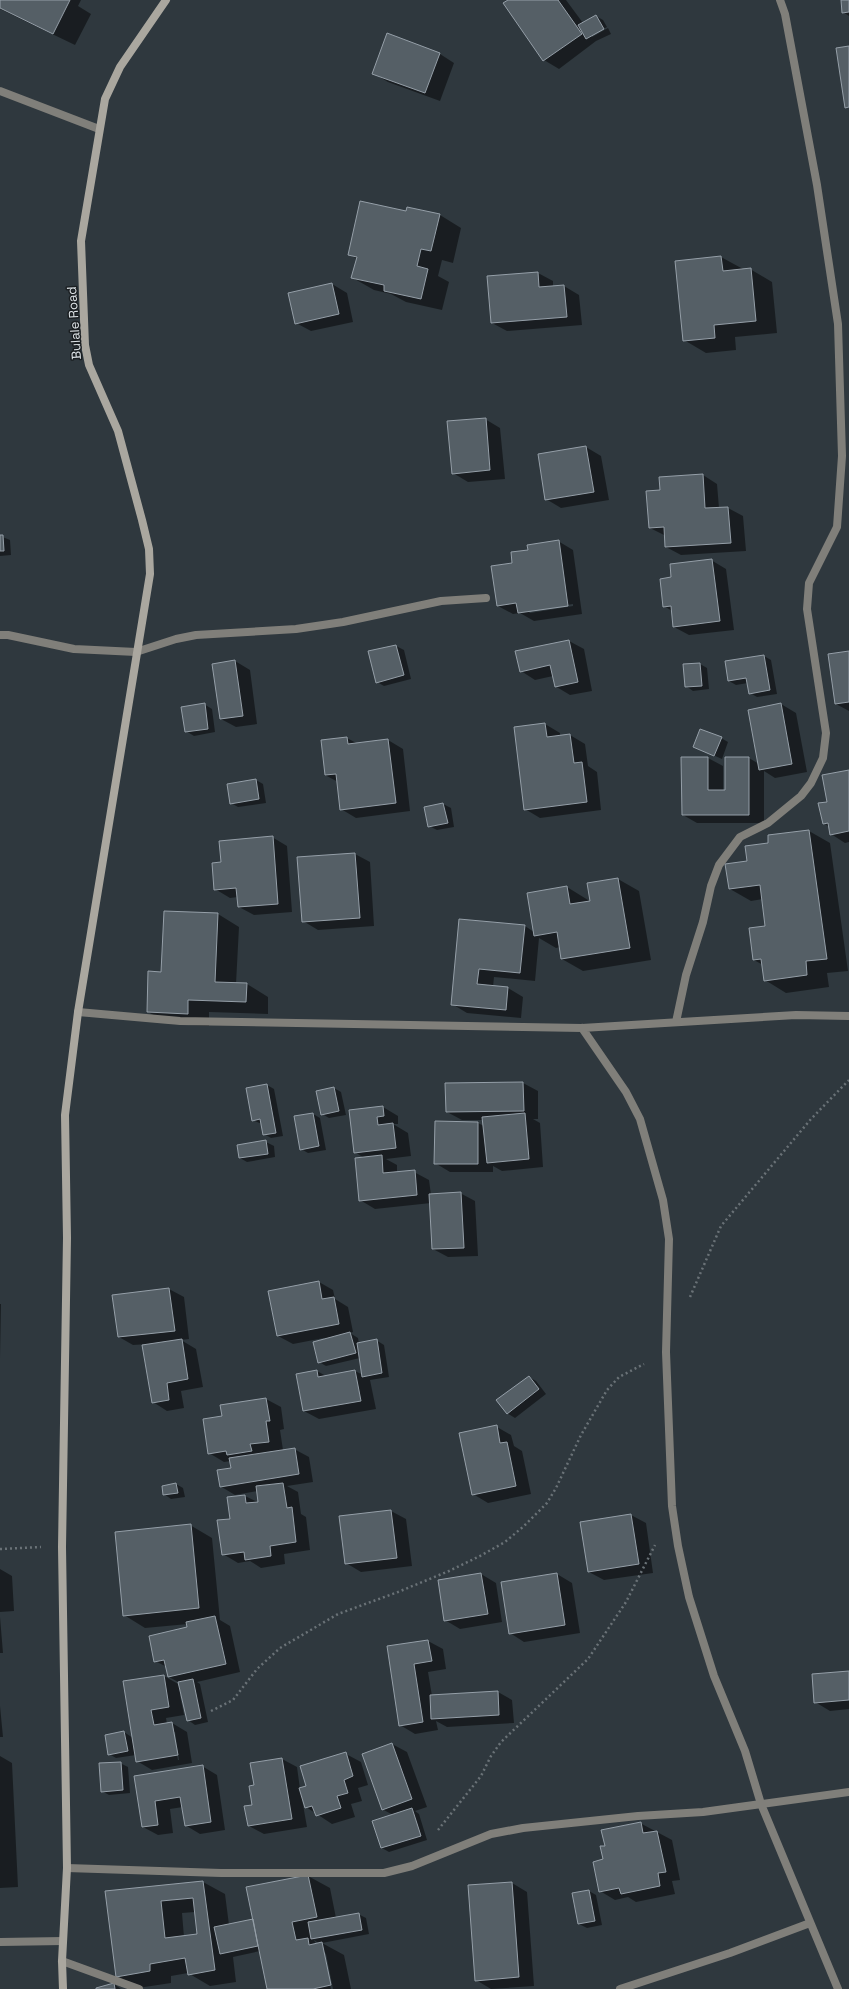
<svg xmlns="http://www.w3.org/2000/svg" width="849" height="1989" font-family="'Space Grotesk',sans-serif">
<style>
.shadow{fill:#0007;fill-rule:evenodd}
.building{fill:#555f66;stroke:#959fa8;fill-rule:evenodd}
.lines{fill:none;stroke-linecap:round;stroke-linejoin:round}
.path{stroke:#6a7277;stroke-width:2.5;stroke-dasharray:2 3;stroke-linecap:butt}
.street{stroke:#807f7a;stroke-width:8}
.secondary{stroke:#aaa79f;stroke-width:8}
.labels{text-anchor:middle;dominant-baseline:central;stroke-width:3;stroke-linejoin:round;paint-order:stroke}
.street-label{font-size:13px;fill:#dde3e7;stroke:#1a1e21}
</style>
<rect width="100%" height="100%" fill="#2f383e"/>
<!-- shadow -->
<path class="shadow" d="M0 0H81L78 6 91 14 75 45 0 9Z
M509 0H566L583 23 596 16 603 20 607 27 592 35V37L608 28 611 34 596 41 559 69 544 60Z
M842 0H849V16L843 12Z
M440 54 454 63 440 101 388 82 373 73Z
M408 208 440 215 461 228 453 263 442 260 438 276 449 282 442 310 406 302 391 294 374 290 353 278 357 259 349 254 407 212Z
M721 257 743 269H750L772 282 777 333 735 337 736 350 706 353 684 340Z
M538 273 553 281V287L564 286 579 295 582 325 507 331 492 323 488 277Z
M332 284 347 293 353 322 311 331 296 323Z
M485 419 500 428 505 479 468 482 453 473Z
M586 447 601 456 609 500 561 508 546 499Z
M703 475 717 484 719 508H728L743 516 746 551 681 555 666 547V536L650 528 662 491Z
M0 536 10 540 11 555 0 556Z
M558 541 573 550 582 614 534 621 520 613 513 614 498 606 513 563 529 551ZM573 604V606L530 613 528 611Z
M711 560 726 569 734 630 689 635 674 627 672 611 664 606 672 578Z
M569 641 584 649 592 691 570 695 555 686 553 676 535 680 521 671 516 652Z
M396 646 404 650 411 679 384 686 377 682Z
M849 652V711L836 704Z
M764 656 771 660 777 694 757 697 750 693 748 683 736 685 729 681Z
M235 661 250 670 257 724 236 727 221 719Z
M700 664 707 668 709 689 693 691 686 686Z
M204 704 212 709 215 732 194 736 186 731Z
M781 704 796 713 807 772 775 778 764 771V823H697L683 815 708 758 723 766V791H726V758H749L759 764Z
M545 724 560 733V737L570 735 585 744 588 766 597 772 601 810 540 818 525 809Z
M347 738 358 744 388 740 403 749 410 811 356 818 341 809 338 782 325 775Z
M721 738 728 742 722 759 695 747Z
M849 771V842L845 843 831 834 829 827 824 823 828 803Z
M256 780 263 784 266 803 238 807 231 803Z
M443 804 451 808 454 827 437 830 429 826 426 807Z
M809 831 830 843 848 971 827 973 829 987 786 993 765 980 763 965 754 960 767 926 763 899 751 901 730 889 748 862 770 844Z
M272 837 287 846 292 912 254 915 239 907 238 897 230 898 215 889 222 863Z
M355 854 370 862 374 926 318 930 303 921Z
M618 879 639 891 651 960 583 971 562 959 560 947 556 948 539 938 535 981 494 977 493 987 508 988 523 997 521 1018 467 1013 452 1004 460 920 525 926 534 932 567 887 588 900 589 902Z
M218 914 239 927 236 984H247L268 997V1014L209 1012V1026L169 1024 148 1012 162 973Z
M523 1083 538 1091V1119H533L540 1123 543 1167 502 1171 493 1166V1172H450L435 1163 478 1123 484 1126V1120H462L447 1112Z
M267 1085 274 1089 283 1136 271 1138 264 1134 262 1124 252 1120Z
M334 1088 341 1092 346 1115 329 1118 322 1114Z
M383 1107 398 1116V1124H393L408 1133 411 1156 386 1159 397 1165V1173L414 1172 429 1180 431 1195 460 1193 475 1201 478 1256 448 1257 433 1249 431 1203 375 1209 360 1200 364 1158 355 1152Z
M313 1114 320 1118 326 1150 308 1153 301 1149Z
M266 1142 274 1146 275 1157 247 1162 240 1158Z
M319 1282 333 1290 335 1299 348 1307 353 1332 350 1333 358 1338 359 1344 376 1340 384 1345 389 1377 370 1380 376 1409 319 1419 304 1411 317 1371 326 1376 355 1371 363 1375 360 1358 326 1366 319 1362 324 1338 293 1344 278 1336Z
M169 1289 184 1297 189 1339 181 1340 196 1349 203 1387 181 1391 184 1408 167 1411 153 1402 148 1344 133 1345 119 1337Z
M0 1304H1L0 1358Z
M529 1377 536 1381 546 1394 515 1418 507 1413Z
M266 1399 281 1407 284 1429 280 1430 283 1450 294 1449 309 1457 313 1482 287 1486 298 1492 301 1514 306 1517 310 1550 284 1554 285 1564 261 1568 250 1561 238 1563 223 1554 231 1519 245 1496 260 1503 258 1491 235 1495 220 1486 232 1469 231 1461 224 1462 209 1453 223 1416Z
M497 1427 511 1435 514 1446 522 1451 531 1494 488 1503 473 1494Z
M176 1484 183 1488 185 1497 171 1499 164 1494Z
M391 1511 406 1519 412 1566 361 1572 346 1563 340 1517Z
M631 1515 646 1523 653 1573 604 1580 589 1572Z
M190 1525 212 1538 220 1620 230 1626 240 1672 197 1682 200 1684 208 1722 195 1725 188 1720 182 1694 180 1695 184 1715 166 1718 167 1724 172 1723 187 1732 192 1763 152 1770 137 1761 136 1755 116 1758 109 1754 124 1732 133 1738 164 1676 180 1685V1683L169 1677 167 1667 155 1661 188 1628V1624L145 1628 124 1615ZM173 1732H175L179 1760H178Z
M0 1569 12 1576 14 1611 0 1612Z
M481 1574 496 1583 502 1622 460 1629 445 1620Z
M557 1574 572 1583 580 1633 524 1642 510 1633Z
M0 1617 3 1653H0Z
M428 1641 443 1649 446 1669 428 1672 432 1696 498 1692 512 1700 514 1723 447 1727 436 1721 438 1730 415 1734 400 1725 388 1647Z
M849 1672V1709L830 1711 815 1702Z
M0 1706 3 1737H0Z
M392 1744 407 1752 427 1807 415 1811 419 1814 427 1840 389 1852 382 1848 374 1822 393 1815 382 1809Z
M346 1754 361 1762 368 1785 358 1788 362 1801 351 1804 355 1817 332 1824 306 1807 304 1799H302L307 1827 264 1834 249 1826 255 1786 282 1759 297 1767 300 1789 307 1786Z
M0 1756 12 1763 18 1887 0 1888Z
M120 1763 128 1767 130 1793 109 1795 102 1791Z
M202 1766 217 1775 225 1830 200 1834 185 1825 183 1807 170 1809 173 1833 158 1835 143 1827 135 1777Z
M640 1823 672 1840 680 1880 672 1881 675 1894 636 1902 628 1897 615 1900 600 1891 606 1846Z
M308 1876 330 1888 336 1918 358 1914 366 1918 369 1934 322 1943 344 1955 351 1989H333L326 1954 323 1951 331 1989H268L260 1951 233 1957 236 1982 210 1986 188 1973 171 1976V1983L138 1988 117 1976 106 1892 203 1882 225 1894 229 1925 253 1920ZM195 1912 198 1935 184 1937 182 1913ZM314 1940 320 1944H316Z
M512 1883 527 1892 534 1986 491 1989 476 1980 469 1886Z
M589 1891 596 1895 602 1925 587 1928 579 1924Z
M114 1984 121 1989H97Z"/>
<!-- building -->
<path class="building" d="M0 0H70L53 34 0 8Z
M508 0H558L582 34 543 61 503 3Z
M841 0H849V12L842 13Z
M596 15 604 29 586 39 578 25Z
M387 33 440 53 425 93 372 74Z
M849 46V107L845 108 836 48Z
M360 201 406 211 407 207 440 214 431 251 421 249 417 266 428 269 421 299 384 291V285L351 278 357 257 348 255Z
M721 256 723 271 751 268 756 321 714 325 715 338 683 341 675 261Z
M538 272 539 287 564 285 567 317 491 323 487 276Z
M332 283 339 314 295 324 288 293Z
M486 418 490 470 452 474 447 421Z
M586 446 594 492 545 500 538 454Z
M703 474 705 508 728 507 731 543 665 547 664 527 649 528 646 491 660 490 659 477Z
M0 535H3L4 551H0Z
M559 540 568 606 518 613 516 603 497 606 491 566 512 563 511 552 528 550 527 545Z
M712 559 720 621 673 627 671 606 663 607 660 579 671 577 670 564Z
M569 640 578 682 555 687 550 665 520 672 515 651Z
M396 645 404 675 376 683 368 651Z
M849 651V702L835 704 828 654Z
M764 655 770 690 749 694 746 678 728 681 725 661Z
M235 660 243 716 220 719 212 664Z
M700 663 702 686 685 687 683 664Z
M205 703 208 729 185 732 181 707Z
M781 703 792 764 759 770 748 710Z
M545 723 547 737 570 734 574 763 582 762 587 802 524 810 514 727Z
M700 729 722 737 714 756 693 747Z
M347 737 348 744 388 739 396 803 340 810 336 774 325 775 321 740Z
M681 757H708V790H725V757H749V815H682Z
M849 770V831L830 835 828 823 823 824 818 803 827 802 822 775Z
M256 779 259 799 230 804 227 784Z
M443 803 448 823 428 827 424 807Z
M809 830 827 959 806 961 807 975 764 981 761 959 753 960 749 928 765 926 760 885 729 889 725 864 747 861 745 846 768 843V835Z
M273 836 278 904 238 907 236 888 214 890 212 863 221 862 219 841Z
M355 853 360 918 302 922 297 857Z
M618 878 630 948 561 959 557 932 534 936 527 893 567 886 570 904 590 901 587 883Z
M164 911 218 913 215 982 247 983 246 1002 188 1000V1014L147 1012 148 971 161 972Z
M459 919 525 925 520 973 479 969 477 984 508 987 506 1010 451 1005Z
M523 1082 524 1111 446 1112 445 1083Z
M267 1084 276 1133 263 1135 260 1119 252 1121 246 1088Z
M334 1087 339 1111 321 1115 316 1091Z
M383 1106 384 1116 377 1117 378 1125 393 1123 396 1148 354 1153 349 1110Z
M313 1113 319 1146 300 1150 294 1116Z
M525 1113 529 1159 487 1163 482 1117Z
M435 1121 478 1122V1164H434Z
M266 1140 268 1154 239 1158 237 1145Z
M382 1155 383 1173 415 1170 417 1195 359 1201 355 1158Z
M461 1192 464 1248 432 1249 429 1194Z
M319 1281 322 1299 334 1297 339 1324 277 1336 268 1291Z
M169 1288 175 1331 118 1337 112 1295Z
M350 1332 356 1353 318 1363 313 1342Z
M182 1339 188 1379 167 1383 169 1400 152 1403 142 1345Z
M377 1339 382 1373 362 1377 357 1343Z
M317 1370 318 1377 355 1370 361 1401 303 1411 296 1374Z
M529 1376 539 1389 507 1414 496 1400Z
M266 1398 270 1421H266L269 1442 250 1444 252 1451 227 1455 226 1451 208 1454 203 1419 222 1416 220 1405Z
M497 1425 500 1443 507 1442 516 1486 472 1495 459 1433Z
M295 1448 299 1474 220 1487 217 1470 231 1468 229 1458Z
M176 1483 178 1493 163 1495 162 1486Z
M283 1483 287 1508 292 1507 296 1542 270 1546 271 1556 245 1560 244 1552 222 1555 217 1520 230 1519 227 1497 245 1495 246 1503 258 1502 256 1486Z
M391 1510 397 1558 345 1564 339 1516Z
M631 1514 639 1564 588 1572 580 1522Z
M191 1524 199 1608 123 1616 115 1532Z
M481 1573 488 1614 444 1621 438 1580Z
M557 1573 565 1625 509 1634 501 1582Z
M215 1616 226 1664 168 1677 164 1660 154 1662 149 1636 187 1627 186 1622Z
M428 1640 432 1661 414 1664 423 1722 399 1726 387 1646Z
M849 1671V1700L814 1703 812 1674Z
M164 1675 169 1707 151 1710 154 1725 172 1722 178 1755 136 1762 123 1681Z
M193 1679 201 1718 187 1721 178 1682Z
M498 1691 499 1715 431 1719 430 1695Z
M124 1731 128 1751 108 1755 105 1735Z
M392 1743 412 1799 382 1810 362 1754Z
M346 1752 353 1776 344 1780 348 1793 337 1796 341 1808 316 1816 312 1806 305 1808 299 1788 306 1786 300 1766Z
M282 1758 292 1819 248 1826 244 1806 252 1805 249 1786 254 1785 250 1763Z
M121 1762 123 1790 101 1792 99 1763Z
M203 1765 211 1822 185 1826 180 1797 155 1801 158 1825 142 1827 134 1776Z
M412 1808 421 1836 381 1848 372 1821Z
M641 1822 643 1833 657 1831 666 1872 658 1873 660 1886 621 1894 619 1888 599 1892 593 1862 603 1859 600 1846H605L601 1830Z
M308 1875 317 1917 292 1922 296 1940 308 1938 309 1945 322 1942 331 1985 313 1989H267L246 1887Z
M203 1881 215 1970 188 1975 185 1958 150 1964V1971L116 1977 105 1891ZM193 1898 197 1934 165 1938 161 1901Z
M512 1882 519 1977 475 1981 468 1885Z
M589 1890 595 1921 578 1924 572 1893Z
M359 1913 362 1930 311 1939 308 1922Z
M253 1919 258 1946 220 1954 214 1927Z
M114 1983 115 1989H96V1988Z"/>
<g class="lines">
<!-- path -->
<path class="path" d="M690 1297 721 1226 811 1119 849 1080
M0 1549 41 1547
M211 1711 233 1700 257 1669 280 1648 338 1614 398 1592 449 1571 480 1556 505 1542 524 1526 547 1503 556 1488 581 1435 607 1390 619 1377 644 1364
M438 1830 481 1776 491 1756 501 1742 588 1659 626 1602 655 1545"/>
<!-- street -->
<path class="street" d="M0 91 99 129
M0 635H8L74 649 136 652 176 639 196 635 296 629 343 622 441 601 486 598
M78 1012 180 1021 582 1028 796 1015 849 1016
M676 1022 686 975 703 922 711 886 719 865 740 837 768 823 801 796 811 783 823 758 826 733 807 609 809 583 837 527 842 456 838 324 817 185 785 14 780 0
M582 1028 626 1092 640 1119 663 1200 669 1239 666 1352 672 1506 678 1546 689 1597 714 1676 745 1751 761 1804 838 1989
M67 1868 221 1873H384L412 1866 491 1834 523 1828 638 1816 703 1812 849 1792
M0 1942 63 1941
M62 1961 139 1989
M620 1989 730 1953 810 1923"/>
<!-- secondary -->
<path class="secondary" d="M63 1989 62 1961 67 1868 62 1547 67 1238 65 1115 78 1012 150 574 149 549 142 520 118 431 89 365 85 345 81 241 105 99 120 67 166 0"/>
</g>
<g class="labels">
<!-- street labels -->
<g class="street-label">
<text transform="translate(74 323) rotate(-94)">Bulale Road</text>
</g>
</g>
</svg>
